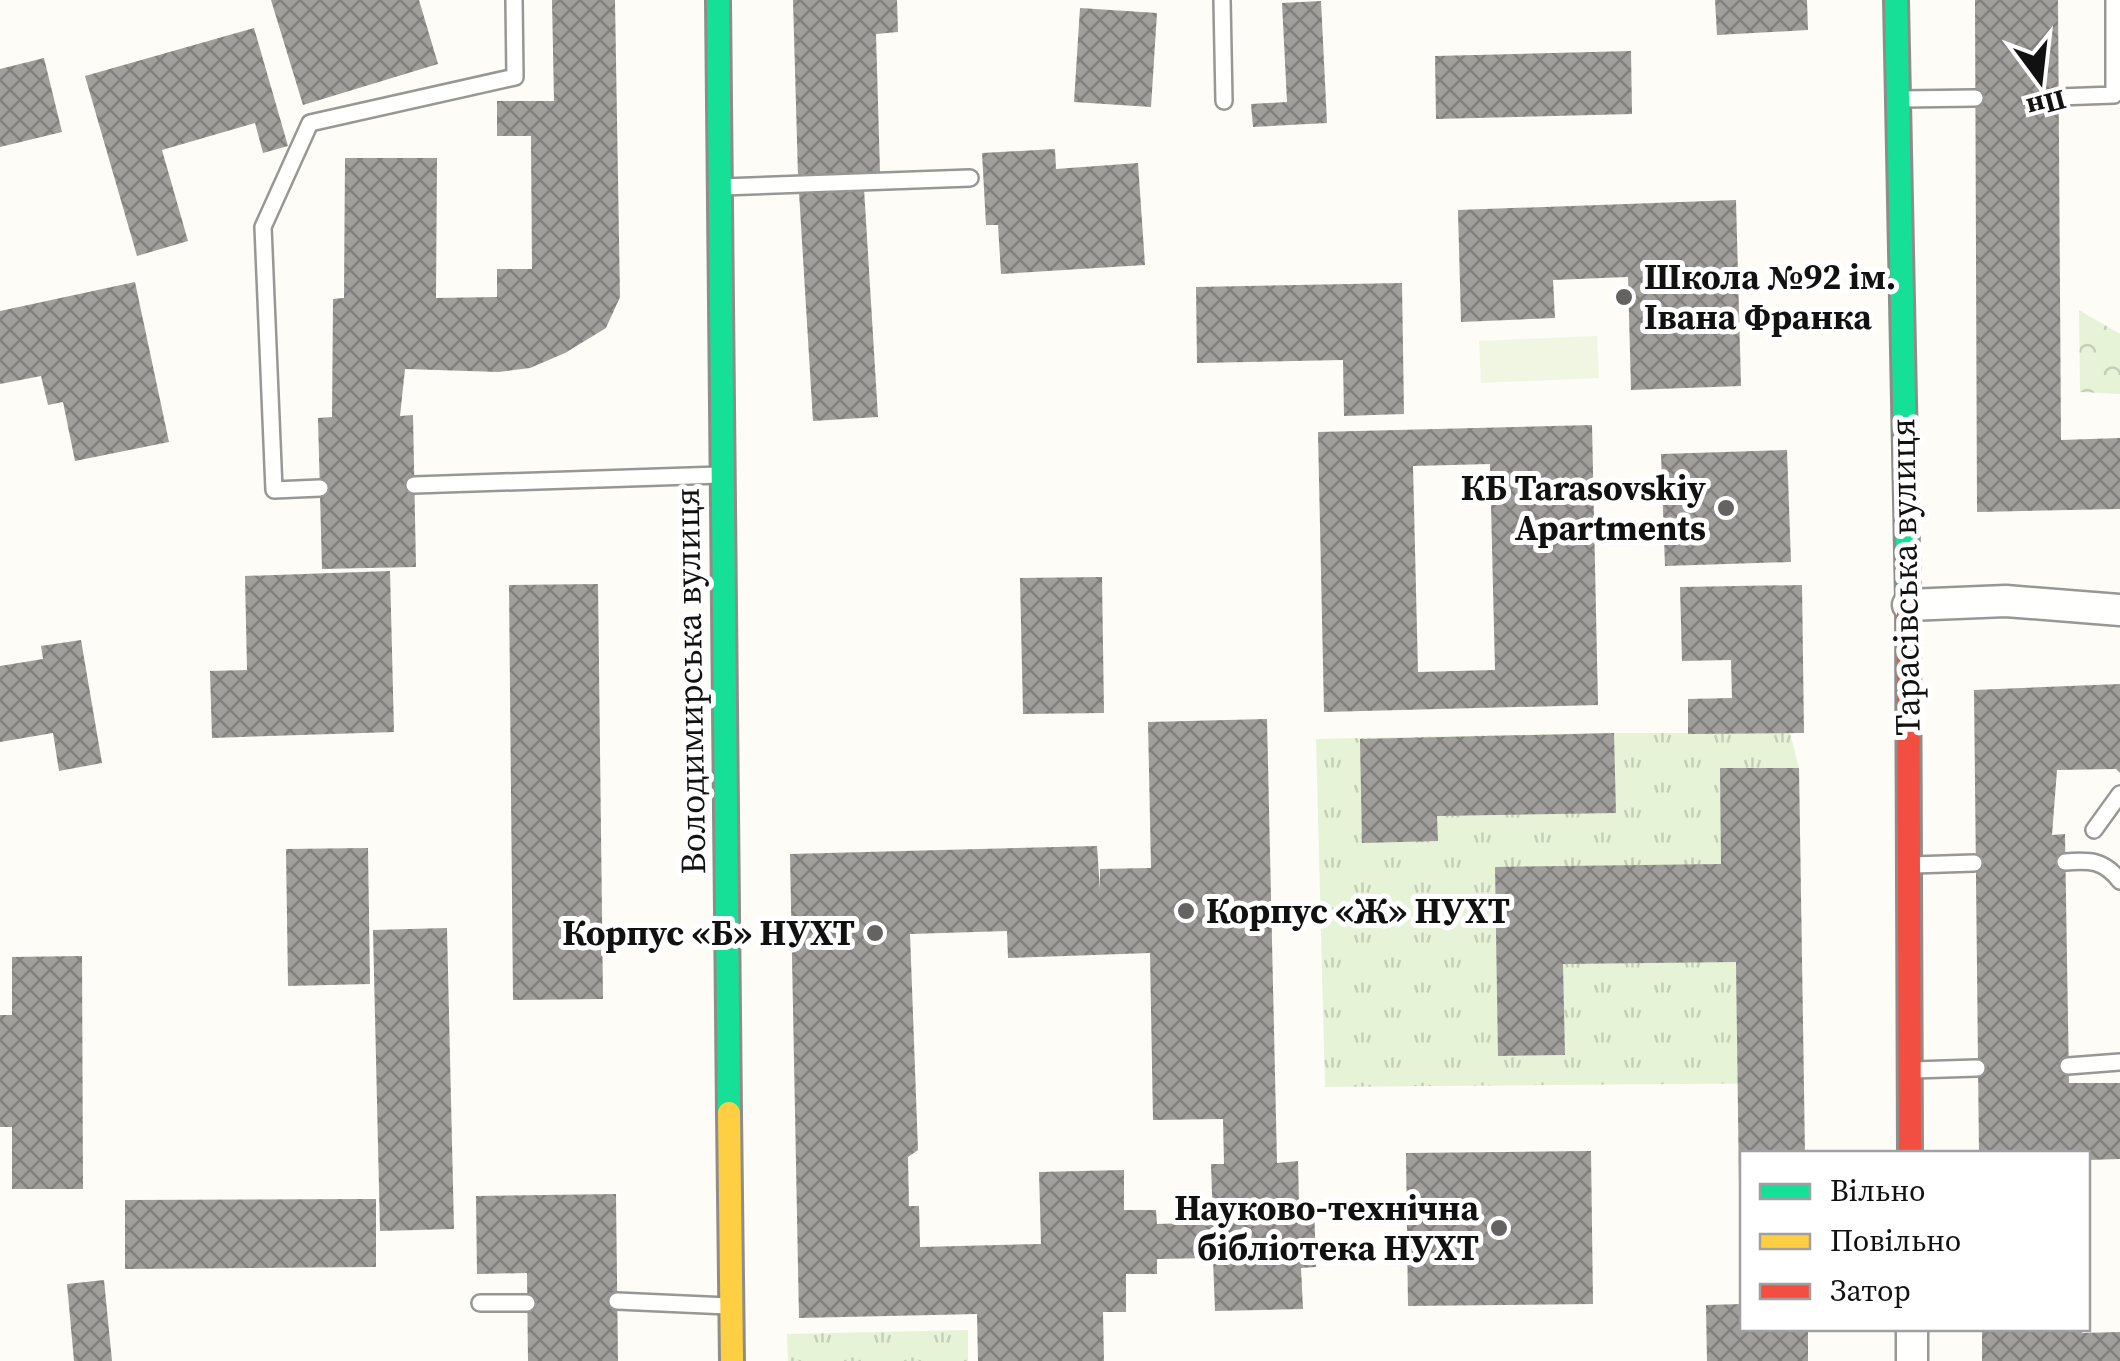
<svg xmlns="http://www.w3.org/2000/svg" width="2120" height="1361" font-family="'Source Serif 4',serif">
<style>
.grass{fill:url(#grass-tufts)}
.park{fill:url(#park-crowns)}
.pitch{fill:#f0f6e1}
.building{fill:url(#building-cross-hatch);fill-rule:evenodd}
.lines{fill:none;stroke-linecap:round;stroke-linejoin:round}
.lane-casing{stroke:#979795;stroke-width:20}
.street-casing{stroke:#979795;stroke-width:35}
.fast-casing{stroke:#8e8d8b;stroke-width:28}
.slow-casing{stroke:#8e8d8b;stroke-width:28}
.jam-casing{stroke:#8e8d8b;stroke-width:28}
.lane{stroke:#fffffe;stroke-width:15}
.street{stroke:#fffffe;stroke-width:30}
.fast{stroke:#16e098;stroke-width:22}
.slow{stroke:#ffcf43;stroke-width:22}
.jam{stroke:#f24e42;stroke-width:22}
.poi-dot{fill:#646362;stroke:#fff;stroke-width:4}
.labels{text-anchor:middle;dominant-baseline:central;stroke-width:10;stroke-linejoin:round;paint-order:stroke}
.poi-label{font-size:35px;font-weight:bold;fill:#111;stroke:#fff;text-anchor:end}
.street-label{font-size:35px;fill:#111;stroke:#fff}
</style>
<defs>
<pattern id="grass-tufts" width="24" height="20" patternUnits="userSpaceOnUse" patternTransform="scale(2.5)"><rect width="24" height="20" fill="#e7f3d7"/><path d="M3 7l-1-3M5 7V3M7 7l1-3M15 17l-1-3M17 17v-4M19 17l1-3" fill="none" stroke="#c5cfb8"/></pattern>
<pattern id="park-crowns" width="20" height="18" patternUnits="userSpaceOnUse" patternTransform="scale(2.5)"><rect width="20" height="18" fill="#e7f3d7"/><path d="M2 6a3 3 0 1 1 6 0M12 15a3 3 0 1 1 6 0" fill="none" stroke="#c5cfb8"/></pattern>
<pattern id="building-cross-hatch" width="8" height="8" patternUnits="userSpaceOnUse" patternTransform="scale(2.5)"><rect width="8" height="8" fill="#a19f9c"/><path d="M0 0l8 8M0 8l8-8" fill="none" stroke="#82807e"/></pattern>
</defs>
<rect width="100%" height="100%" fill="#fdfcf7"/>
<!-- grass -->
<path class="grass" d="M1614 733H1790L1799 768 1804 1083 1325 1087 1316 739Z
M968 1330V1361H788L787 1334Z"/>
<!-- park -->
<path class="park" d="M2079 310 2120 334V394L2080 392Z"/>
<!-- pitch -->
<path class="pitch" d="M1597 336 1599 378 1481 383 1479 341Z"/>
<!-- building -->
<path class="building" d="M271 0H419L438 64 303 105Z
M552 0H615L620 297 606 328 565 353 530 368 499 372 405 369 400 416 413 415 416 567 322 569 318 418 332 417 333 299 344 298 345 158H437L436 298 497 297V269H532L531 136H497V101H554Z
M793 0H897L898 32 876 34 880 172H863L878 417 813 421 798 176Z
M1715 0H1807L1808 30 1717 35Z
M1975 0H2058L2061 440 2120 438V509L1977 512Z
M1321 1 1327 123 1253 127 1251 104 1287 102 1282 3Z
M1080 8 1157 13 1151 107 1074 102Z
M254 28 288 146 263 153 255 123 162 150 188 241 137 256 85 76Z
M1631 51 1632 114 1436 119 1435 56Z
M44 58 62 132 0 147V69Z
M1055 149 1056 169 1138 163 1145 265 1001 274 998 225H986L982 153Z
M1736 200 1741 386 1631 390 1628 277 1553 280 1555 318 1461 322 1458 210Z
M135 282 169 442 75 461 63 402 48 405 41 376 0 384V311Z
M1402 283 1404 414 1344 416 1343 360 1197 363 1196 287Z
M1592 425 1598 705 1324 712 1318 432ZM1490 464 1495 670 1418 672 1413 466Z
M1787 450 1791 562 1665 566 1661 454Z
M390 571 394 732 212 738 210 671 247 670 245 576Z
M1102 577 1104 713 1023 714 1020 578Z
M598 584 603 999 513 1000 509 585Z
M1802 585 1804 733 1688 734V699L1732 698 1731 660 1682 661 1680 587Z
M81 640 102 763 59 771 53 733 0 742V666L43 659 41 646Z
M2120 684V773L2116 769 2057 770 2052 835 2065 834 2069 1083H2120V1159L2088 1160V1154H1979L1974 690Z
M1267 719 1277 1163 1298 1161 1299 1204 1314 1203 1316 1267 1301 1268 1303 1309 1215 1311 1213 1258 1157 1259V1274H1126V1312H1103L1104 1361H978L977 1314 799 1318 790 854 1097 846 1100 890V869L1151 868 1148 722ZM1007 931 1008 958 1150 953 1153 1120 1223 1119 1224 1164H1211L1213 1222 1157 1224 1156 1210H1124V1170L1039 1172 1041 1244 920 1247 919 1206H909L908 1157 918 1150 910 934Z
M1614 733 1616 813 1437 816 1438 841 1362 843 1360 739Z
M1720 768H1799L1805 1154H1742V1187H1739L1736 962 1563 964 1565 1055 1498 1056 1495 867 1721 864Z
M368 848 370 984 288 986 286 849Z
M447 928 454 1229 380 1231 373 930Z
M82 956 83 1189H12V1127H0V1015H12V957Z
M1591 1151 1593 1304 1408 1306 1406 1153Z
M616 1194 618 1361H528L527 1273 477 1274 476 1196Z
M376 1199V1267L125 1269V1200Z
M104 1280 112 1361H74L67 1284Z
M1742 1304V1328H1808V1361H1707L1706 1305Z
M1982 1328H2082V1333L2120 1332V1361H1982Z"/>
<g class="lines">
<!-- lane casing -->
<g class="lane-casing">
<path id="lane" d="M1222 0 1224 101
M2058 97 2114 95V0
M1903 99 1975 98
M723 187 970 178
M414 485 720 475
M320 488 274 490 263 227 310 123 515 77 514 0
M2094 830 2120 794
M2065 862C2090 860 2104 860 2120 881
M1913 865 1974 863
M2068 1066 2120 1062
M1913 1070 1977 1068
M617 1301 728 1306
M480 1303H527"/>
</g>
<!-- street casing -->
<g class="street-casing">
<path id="street" d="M1908 605 2006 601 2120 610
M1912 1328V1361"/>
</g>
<!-- fast casing -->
<g class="fast-casing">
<path id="fast" d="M718 0 729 1113
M1896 0 1908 601"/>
</g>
<!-- slow casing -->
<g class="slow-casing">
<path id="slow" d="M729 1113 732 1361"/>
</g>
<!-- jam casing -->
<g class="jam-casing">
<path id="jam" d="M1908 601 1910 1154"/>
</g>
<!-- lane -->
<use href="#lane" class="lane"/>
<!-- street -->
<use href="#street" class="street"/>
<!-- fast -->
<use href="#fast" class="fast"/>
<!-- slow -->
<use href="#slow" class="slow"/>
<!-- jam -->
<use href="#jam" class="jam"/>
</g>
<!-- markers -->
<g class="poi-dot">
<circle cx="1624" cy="297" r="10"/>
<circle cx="1726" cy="508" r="10"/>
<circle cx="1186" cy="911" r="10"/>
<circle cx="875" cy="933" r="10"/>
<circle cx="1499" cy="1228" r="10"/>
</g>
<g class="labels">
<!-- poi labels -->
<g class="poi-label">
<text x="1644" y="277" text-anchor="start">Школа №92 ім.<tspan x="1644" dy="40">Івана Франка</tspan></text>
<text x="1706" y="488">КБ Tarasovskiy<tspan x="1706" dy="40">Apartments</tspan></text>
<text x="1206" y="911" text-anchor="start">Корпус «Ж» НУХТ</text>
<text x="855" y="933">Корпус «Б» НУХТ</text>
<text x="1479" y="1208">Науково-технічна<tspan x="1479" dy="40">бібліотека НУХТ</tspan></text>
</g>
<!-- street labels -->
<g class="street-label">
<text transform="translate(1905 577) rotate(-91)">Тарасівська вулиця</text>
<text transform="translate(690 681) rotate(-91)">Володимирська вулиця</text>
</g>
</g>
<!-- legend -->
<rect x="1740" y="1151" width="350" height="180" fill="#ffffff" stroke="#a0a0a0" stroke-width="2.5"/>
<rect x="1760" y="1184" width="50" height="15" fill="#16e098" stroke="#a0a0a0" stroke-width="2.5"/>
<text x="1830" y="1201" font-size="30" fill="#111111">Вільно</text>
<rect x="1760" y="1234" width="50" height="15" fill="#ffcf43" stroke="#a0a0a0" stroke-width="2.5"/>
<text x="1830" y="1251" font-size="30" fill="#111111">Повільно</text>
<rect x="1760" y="1284" width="50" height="15" fill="#f24e42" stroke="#a0a0a0" stroke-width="2.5"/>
<text x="1830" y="1301" font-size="30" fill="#111111">Затор</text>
<!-- north arrow -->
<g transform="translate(2040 80) rotate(165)" stroke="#ffffff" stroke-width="8" paint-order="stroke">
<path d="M0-8L18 38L0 25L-18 38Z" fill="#111111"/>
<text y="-15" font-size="28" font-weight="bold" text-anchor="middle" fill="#111111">Пн</text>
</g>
</svg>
